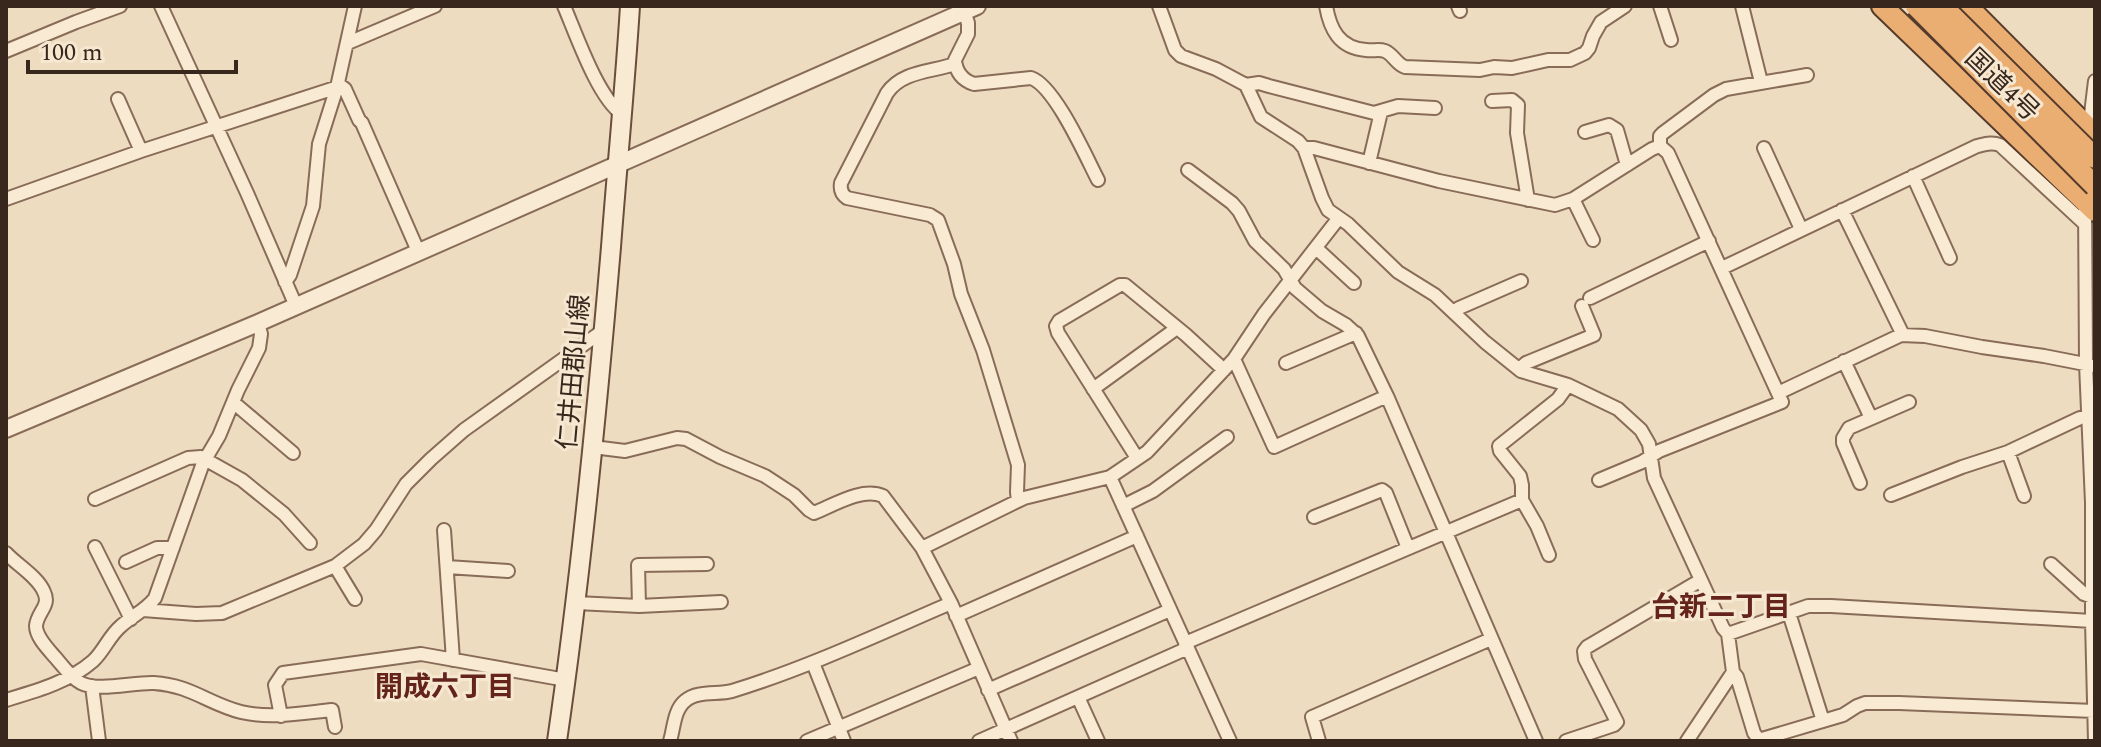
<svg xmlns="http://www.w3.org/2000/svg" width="2101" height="747" font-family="Spectral,'Noto Sans JP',serif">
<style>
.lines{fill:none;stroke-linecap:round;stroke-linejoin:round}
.stream{stroke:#6a8f82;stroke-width:4}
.minor-casing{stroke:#886c58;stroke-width:16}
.tertiary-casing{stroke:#886c58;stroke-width:20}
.secondary-casing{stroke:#6a4e3b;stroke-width:22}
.trunk-casing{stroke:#553b2c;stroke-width:24}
.minor{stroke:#f9ead4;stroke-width:12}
.tertiary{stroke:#f9ead4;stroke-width:16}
.secondary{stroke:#f9ead4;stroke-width:18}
.trunk{stroke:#eaae73;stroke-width:20}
.trunk-bridge-casing{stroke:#553b2c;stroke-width:24;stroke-linecap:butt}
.trunk-bridge{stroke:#eaae73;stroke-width:20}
.labels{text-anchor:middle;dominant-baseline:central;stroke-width:6;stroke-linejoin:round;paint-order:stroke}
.street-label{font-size:26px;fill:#37271d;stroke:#f6e7d0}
.neighbourhood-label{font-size:28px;font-weight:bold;fill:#64231b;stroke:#f6e7d0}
</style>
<rect width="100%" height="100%" fill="#eedcc0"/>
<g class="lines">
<!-- stream -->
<path class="stream" d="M2093 386 2095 259"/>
<!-- minor casing -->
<g class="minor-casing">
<path id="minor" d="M161 6 247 193 296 306
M564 6C576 34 598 98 622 114
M1159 6 1175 50 1181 56 1216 69 1246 85 1261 117 1298 141 1304 148 1322 198 1328 210 1348 224 1398 272 1435 295 1485 342 1521 371 1568 385 1618 409 1641 430 1649 444 1654 478 1701 580
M1326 6C1330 29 1339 48 1366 50 1373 51 1379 49 1385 51 1394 55 1396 64 1405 67L1480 70 1494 67 1512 68 1548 60H1570L1585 53 1589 48 1593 36 1601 22 1625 6
M1458 6 1460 11
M1660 6 1671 40
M1742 6 1761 82
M964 11 968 23V34L955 60C956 72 962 80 974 84L1031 78C1055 86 1086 157 1098 180
M348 43 435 6
M6 51 76 22 120 6
M955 64C931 72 902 71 887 93L841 183C840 189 841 194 847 198L930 215 938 220 954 264 961 294 983 350 1018 465 1017 492 1018 501
M1246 85 1259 83 1269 86 1374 113 1398 106 1435 108
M118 99 141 151
M1492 101 1512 100 1518 105 1517 133 1528 200
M2089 130 2095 81
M1585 132 1609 125 1617 130 1627 165
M1660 146V136L1663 133 1714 95 1726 89 1807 75
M1304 148H1314L1439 181 1555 205 1573 199 1652 149 1660 146
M1764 148 1801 229
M1369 163 1381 112
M1188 170 1232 203 1239 211 1255 241 1284 269 1295 288 1322 311 1346 325 1358 336 1387 396
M1913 176 1950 258
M6 199 141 151 341 86 345 89 359 120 362 123 418 251
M1573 199 1593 240
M2085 200 2086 364 2092 503V621L2095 741
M1842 210 1903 335
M1316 248 1354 283
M1722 268 1977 146C1986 144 1992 142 2000 145L2085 224
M285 282 290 275 313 206 319 144 337 87 355 6
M1590 298 1709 241
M1454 312 1459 308 1521 281
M1234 359 1274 447 1387 396 1536 741
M1844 361 1871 418
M1286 363 1356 333
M1519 369 1526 363 1594 335 1582 306
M1093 389 1177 328
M1778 393 1901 335 1925 336 1982 347 2044 356 2095 366
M233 402 293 453
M593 447 625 451 677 438 686 439 720 457 765 476 794 495 809 510 814 513C834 505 862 487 883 496L922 548 951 603 1011 741
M2008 452 2024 496
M1137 458 1058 333 1056 326 1059 321 1120 285H1125L1186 335 1224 370
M1110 477 1230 741
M1599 480 1642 462 1659 451 1782 402 1668 153 1660 146
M1860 483 1843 443V438L1849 428 1909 402
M1891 495 1962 467 2008 452 2080 418 2089 416
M95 499 188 458 201 457 242 480 284 514 310 543
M1123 506 1153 491 1227 437
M1314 517 1382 490 1386 493 1408 548
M444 530 453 660
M95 547 131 619
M922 548 1024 498 1110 477 1147 452 1234 359 1264 314 1338 219
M6 553C17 565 38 577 44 592 51 606 37 612 36 626 36 637 48 649 55 657 62 665 71 678 81 683 98 692 134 682 154 683 190 685 209 704 241 712 271 719 302 713 332 710L335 727
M1549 555 1537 526 1522 500V485L1520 476 1500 451 1499 446 1558 399 1568 385
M126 562 157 548H173
M2051 564 2084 594 2092 597
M335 566 355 599
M447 567 508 571
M576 603 639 606 721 602
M639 606 638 565 707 564
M143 610 196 614 222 613 335 566 364 544 376 530 406 484 431 459 464 430 604 330
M1789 613 1823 721
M956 616 1137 536
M1185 643 1522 500
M813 663 844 741
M1733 672 1737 677 1754 733 1757 737 1762 739 1843 715 1857 706 1865 703H1899L2094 711
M92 686 99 741
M988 690 1170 610
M1078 697 1098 741
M6 700C36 691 69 682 93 661 104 651 109 636 121 626 132 616 146 610 155 598L203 463 219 436 238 390 259 348 261 334 258 323
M281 716 275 685 283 673 421 654 566 680
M670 741C674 728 674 710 685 701 697 690 718 695 732 691 807 668 879 634 951 603
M807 741 979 668
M979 741 1188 648
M1319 741 1312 717 1491 639
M1566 741 1614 725 1617 722 1585 659 1584 651 1587 647 1701 580 1723 628 1728 634 1808 606H1831L2092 621
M1687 741 1733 672 1728 634"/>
</g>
<!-- tertiary casing -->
<g class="tertiary-casing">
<path id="tertiary" d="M6 429 258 323 977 6"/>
</g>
<!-- secondary casing -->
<g class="secondary-casing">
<path id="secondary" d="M557 741C581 577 597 412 611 247 617 167 625 87 630 6"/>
</g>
<!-- trunk casing -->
<g class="trunk-casing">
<path id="trunk" d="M1882 6 2095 211
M1967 6 2095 135"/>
</g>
<!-- minor -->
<use href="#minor" class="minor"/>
<!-- tertiary -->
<use href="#tertiary" class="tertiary"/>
<!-- secondary -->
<use href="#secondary" class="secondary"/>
<!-- trunk -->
<use href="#trunk" class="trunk"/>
<!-- trunk-bridge casing -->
<g class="trunk-bridge-casing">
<path id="trunk-bridge" d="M1916 6 2095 186
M1942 6 2095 158"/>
</g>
<!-- trunk-bridge -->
<use href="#trunk-bridge" class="trunk-bridge"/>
</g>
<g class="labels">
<!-- street labels -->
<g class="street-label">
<text transform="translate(2002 85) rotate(44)">国道4号</text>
<text transform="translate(574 372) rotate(-85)">仁井田郡山線</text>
</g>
<!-- neighbourhood labels -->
<g class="neighbourhood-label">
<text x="1721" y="607">台新二丁目</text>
<text x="445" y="687">開成六丁目</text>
</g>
</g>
<!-- border -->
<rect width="2101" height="747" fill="none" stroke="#37271d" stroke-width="16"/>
<!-- scale -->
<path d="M28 60v12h208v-12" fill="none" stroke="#37271d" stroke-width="4"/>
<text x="40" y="60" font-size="24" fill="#37271d" stroke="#f6e7d0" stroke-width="6" paint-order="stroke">100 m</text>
</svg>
